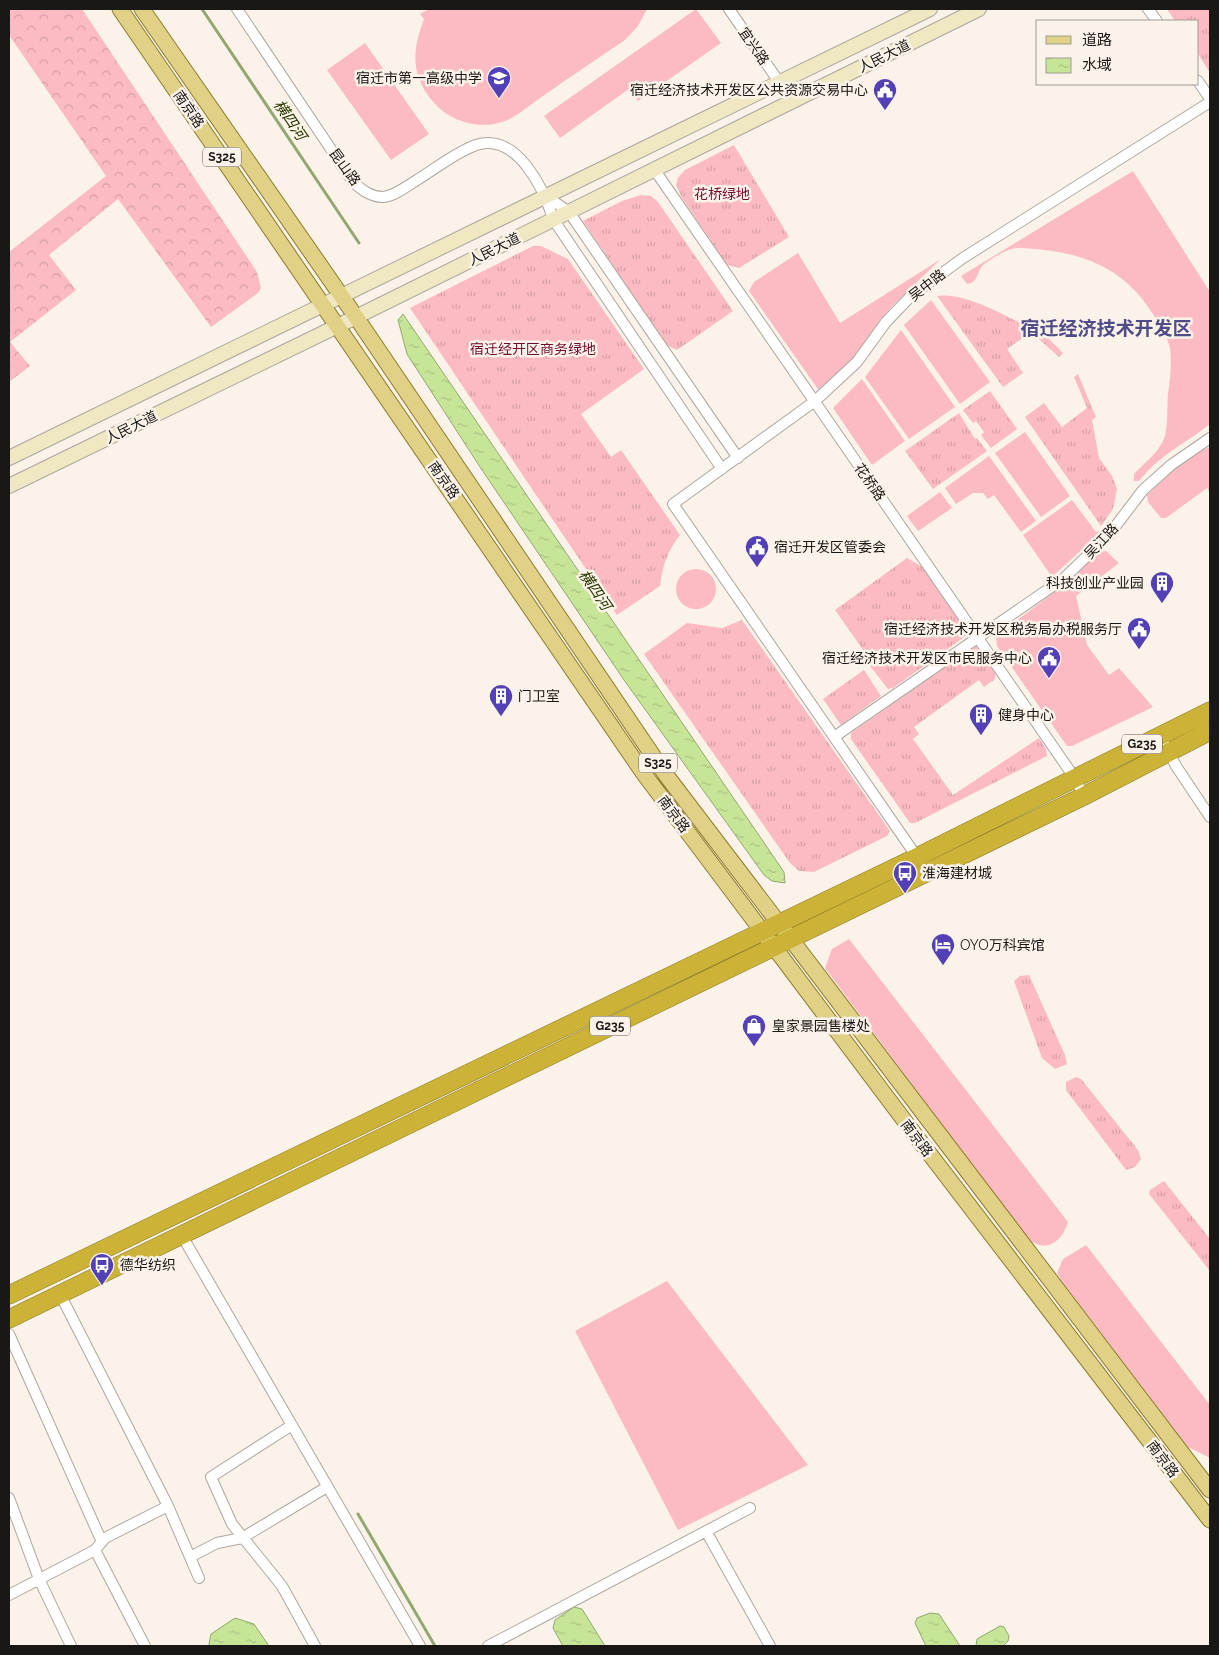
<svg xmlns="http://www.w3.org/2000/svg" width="1219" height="1655" font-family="Raleway,'Noto Sans SC',sans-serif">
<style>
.grass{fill:url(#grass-tufts)}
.forest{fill:url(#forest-crowns)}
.garden{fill:#fcbac2}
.water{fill:url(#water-ripples);stroke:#93a870}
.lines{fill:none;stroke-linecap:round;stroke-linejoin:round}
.stream{stroke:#93a870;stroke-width:3}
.street-casing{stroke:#ada69e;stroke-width:12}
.secondary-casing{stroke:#ada69e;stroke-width:16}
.primary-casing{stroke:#8e7c2b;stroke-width:17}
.highway-casing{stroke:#8e7c2b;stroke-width:19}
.street{stroke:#fff;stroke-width:10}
.secondary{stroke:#f0e8c3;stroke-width:14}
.primary{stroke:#e0d187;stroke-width:15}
.highway{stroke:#ccb237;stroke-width:18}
.labels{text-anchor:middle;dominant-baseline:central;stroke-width:5;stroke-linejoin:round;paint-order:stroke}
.shield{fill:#fbf3ea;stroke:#5e5a55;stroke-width:1}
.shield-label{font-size:12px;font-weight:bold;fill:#1a1815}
.street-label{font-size:14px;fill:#1a1815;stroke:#fbf3ea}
.poi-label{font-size:14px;fill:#1a1815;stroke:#fbf3ea;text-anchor:start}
.park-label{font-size:14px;fill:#730a2c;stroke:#fbf3ea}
.water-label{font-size:15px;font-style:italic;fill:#2a3b00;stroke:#fbf3ea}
.district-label{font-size:19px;font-weight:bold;fill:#504c8a;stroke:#fbf3ea}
</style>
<defs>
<pattern id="grass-tufts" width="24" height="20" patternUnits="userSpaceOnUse" patternTransform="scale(1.25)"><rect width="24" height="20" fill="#fcbac2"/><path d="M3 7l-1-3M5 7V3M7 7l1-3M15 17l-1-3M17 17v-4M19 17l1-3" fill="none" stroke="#d79fa6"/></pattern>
<pattern id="forest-crowns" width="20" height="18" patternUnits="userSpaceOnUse" patternTransform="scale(1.25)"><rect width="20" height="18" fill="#fcbac2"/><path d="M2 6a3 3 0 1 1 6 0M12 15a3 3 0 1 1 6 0" fill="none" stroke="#d79fa6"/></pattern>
<pattern id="water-ripples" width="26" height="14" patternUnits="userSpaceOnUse" patternTransform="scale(1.25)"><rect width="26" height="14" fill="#c7e597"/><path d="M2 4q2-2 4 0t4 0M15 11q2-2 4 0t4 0" fill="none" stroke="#aac481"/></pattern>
</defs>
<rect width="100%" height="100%" fill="#fbf3ea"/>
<!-- grass -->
<path class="grass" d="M1167 9H1210V73L1198 54V21H1175Z
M734 145 789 237 739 268 727 265 682 198 676 185 678 178 685 170Z
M641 195 651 196 658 202 733 311 677 350 666 345 583 221 622 201Z
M533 246H541L568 259 644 369 581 414 611 457 621 450 680 535C668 550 662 566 660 586L617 615 410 308Z
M937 296C962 292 999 312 1022 324L1024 321 1046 336 1063 353 1059 357 1031 332 1007 349 1023 373 1003 387Z
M1078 374 1096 417 1092 420 1099 458 1112 476 1117 489 1113 509 1101 526 1025 417 1044 403 1062 427 1087 408 1074 377Z
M990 391 1017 429 991 448 981 435 984 432 976 421 973 423 963 410Z
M959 413 975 439 977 438 987 451 933 489 905 451Z
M907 558 921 566 965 627 967 635 893 688 888 689 870 666 873 664 835 610Z
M742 620 890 831 887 836 814 872 799 871 790 863 644 654 687 623 722 628Z
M976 645 996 673 995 679 984 687 979 680 914 727 919 734 913 739 953 795 1039 738 1046 749 1047 756 915 823H910L851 739V733Z
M864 670 881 696 841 725 823 699Z
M1029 975 1065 1055 1067 1064 1055 1069 1042 1058 1014 981 1020 976Z
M1076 1077 1081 1079 1138 1150 1141 1159 1135 1167 1126 1170 1066 1090V1082Z
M1164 1181 1210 1239V1271L1149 1194 1150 1190Z"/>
<!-- forest -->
<path class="forest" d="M9 9H82L257 272 261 288 258 293 211 327 118 199 49 255 76 290 10 342 30 366 9 382V252L106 176 9 35Z"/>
<!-- garden -->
<path class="garden" d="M429 9H647L638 26 625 40C598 58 570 77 543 96 531 104 518 116 505 121 478 131 447 121 430 98 410 72 413 48 424 19L420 14Z
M696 9 721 43 638 101 629 89 560 138 544 116Z
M365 43 429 134 391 160 327 70Z
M1133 171 1210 292V424C1186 443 1158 456 1139 481H1134V474C1145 462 1160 452 1165 436 1168 423 1167 407 1168 394 1170 380 1172 363 1170 348 1167 336 1160 325 1153 314 1121 263 1075 250 1017 248 1007 248 991 259 983 265 977 272 978 283 967 284L961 276Z
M798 253 840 323 941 259 893 305 880 320 860 353 820 392 749 291 754 282Z
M931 300 990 382 960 404 904 325Z
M901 330 955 407 909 439 865 377Z
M862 379 905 441 872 465 833 408Z
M1025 432 1070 496 1041 517 995 453Z
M1210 447V492L1207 488 1166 518H1161L1148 502 1147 495 1190 455Z
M989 456 1036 521 1021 532 994 495 988 499 983 493H973L956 504 945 488Z
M940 492 952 508 918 531 907 516Z
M1072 500 1096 532 1102 531 1052 577 1023 535Z
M1106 551 1119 563 1076 596 1087 645 1109 675 1119 668 1153 707 1072 746H1067L997 646 996 636 1064 585 1099 552Z
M676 589a20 20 0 1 1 40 0a20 20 0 1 1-40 0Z
M849 939 1068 1222C1062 1242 1046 1254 1028 1239L825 968 832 949Z
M1086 1245 1210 1405V1458L1188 1447 1061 1280 1057 1273 1063 1259Z
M667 1281 808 1465 678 1530 575 1331Z"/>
<!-- water -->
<path class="water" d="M403 314 784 872 785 883 772 881 764 875 624 680 480 467 407 354 398 320Z
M574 1607 582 1609 605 1646H563L553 1628 555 1620Z
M930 1613 939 1614 960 1646H926L915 1623 917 1618Z
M235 1618 254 1624 269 1646H210L209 1644 211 1634Z
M1000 1626 1004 1627 1009 1636 1008 1641 1003 1646H976L977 1639Z"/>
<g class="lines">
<!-- stream -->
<path class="stream" d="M202 9 359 243
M358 1514 435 1646"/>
<!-- street casing -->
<g class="street-casing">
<path id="street" d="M237 9 353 182C362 190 371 197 383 197 395 196 407 186 417 180 435 169 456 152 476 145 517 132 544 189 553 219L722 469
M729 9 779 82
M1148 9 1157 21
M1198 81 1210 99
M654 169 1074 777 1084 796
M546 196 569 212 738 458
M1160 735 1176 766 1210 817
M834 737 1063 579 1108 536 1143 490 1171 465 1210 438
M917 857 673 504 815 401 857 362 886 322 911 296 963 258 1210 102
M181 1234 420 1646
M60 1294 168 1506 199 1578
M9 1334 102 1542
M292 1425 211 1477 232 1524 282 1586 315 1646
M9 1498 39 1579 71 1646
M706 1531 770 1646
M95 1550 145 1646
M190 1557 217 1543 242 1538 327 1487
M9 1595 95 1550 105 1538 168 1506
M488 1646 750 1508"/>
</g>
<!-- secondary casing -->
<g class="secondary-casing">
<path id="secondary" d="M9 458 930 9
M9 486 356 317 979 9"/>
</g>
<!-- primary casing -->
<g class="primary-casing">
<path id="primary" d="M120 9 644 774 922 1144 1210 1520
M142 9 356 317 666 775 1210 1490"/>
</g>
<!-- highway casing -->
<g class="highway-casing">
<path id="highway" d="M9 1295 917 857 1210 711
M9 1319 1084 796 1210 731"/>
</g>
<!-- street -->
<use href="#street" class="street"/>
<!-- secondary -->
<use href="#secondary" class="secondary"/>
<!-- primary -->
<use href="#primary" class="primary"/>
<!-- highway -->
<use href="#highway" class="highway"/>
</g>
<!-- icons -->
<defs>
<g id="school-pin" transform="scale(1.25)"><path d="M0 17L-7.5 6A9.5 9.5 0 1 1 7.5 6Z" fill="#5340b7" stroke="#fbf3ea"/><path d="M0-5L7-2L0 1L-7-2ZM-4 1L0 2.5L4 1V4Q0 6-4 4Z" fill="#fff"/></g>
<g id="civic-pin" transform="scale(1.25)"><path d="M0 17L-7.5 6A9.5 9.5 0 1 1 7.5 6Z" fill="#5340b7" stroke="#fbf3ea"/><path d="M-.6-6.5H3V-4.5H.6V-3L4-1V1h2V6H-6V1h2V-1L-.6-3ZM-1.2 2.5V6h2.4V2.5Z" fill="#fff"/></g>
<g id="building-pin" transform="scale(1.25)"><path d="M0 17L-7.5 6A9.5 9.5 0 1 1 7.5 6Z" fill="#5340b7" stroke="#fbf3ea"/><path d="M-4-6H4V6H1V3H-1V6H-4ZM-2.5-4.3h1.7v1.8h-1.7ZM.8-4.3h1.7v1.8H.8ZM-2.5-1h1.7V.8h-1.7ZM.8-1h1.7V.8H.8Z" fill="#fff"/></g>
<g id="bus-pin" transform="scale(1.25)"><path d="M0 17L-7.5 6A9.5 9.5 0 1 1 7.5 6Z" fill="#5340b7" stroke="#fbf3ea"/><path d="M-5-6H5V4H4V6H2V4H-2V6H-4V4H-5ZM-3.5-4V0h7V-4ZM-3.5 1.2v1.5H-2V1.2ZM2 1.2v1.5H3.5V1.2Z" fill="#fff"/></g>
<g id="hotel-pin" transform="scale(1.25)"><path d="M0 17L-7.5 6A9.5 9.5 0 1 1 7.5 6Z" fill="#5340b7" stroke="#fbf3ea"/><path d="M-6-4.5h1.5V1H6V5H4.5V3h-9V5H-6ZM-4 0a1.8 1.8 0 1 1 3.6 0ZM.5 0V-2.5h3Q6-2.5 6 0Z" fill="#fff"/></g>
<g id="shop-pin" transform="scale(1.25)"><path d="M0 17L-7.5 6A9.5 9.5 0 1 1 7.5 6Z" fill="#5340b7" stroke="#fbf3ea"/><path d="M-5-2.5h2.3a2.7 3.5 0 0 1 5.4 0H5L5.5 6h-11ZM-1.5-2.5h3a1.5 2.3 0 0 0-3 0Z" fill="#fff"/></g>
</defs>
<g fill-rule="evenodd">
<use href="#school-pin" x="499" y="78"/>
<use href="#civic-pin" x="885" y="90"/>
<use href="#civic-pin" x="757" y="547"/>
<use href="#building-pin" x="1162" y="583"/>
<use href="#civic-pin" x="1139" y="629"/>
<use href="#civic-pin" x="1049" y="658"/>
<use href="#building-pin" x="501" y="696"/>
<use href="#building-pin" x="981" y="715"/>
<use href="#bus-pin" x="905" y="873"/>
<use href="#hotel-pin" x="943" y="945"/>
<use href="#shop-pin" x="754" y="1026"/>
<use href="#bus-pin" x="102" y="1265"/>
</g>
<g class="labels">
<!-- shield labels -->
<g class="shield">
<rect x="203" y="147.5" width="38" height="19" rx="4"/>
<rect x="1122" y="734.5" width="40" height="19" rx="4"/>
<rect x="639" y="753.5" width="38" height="19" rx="4"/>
<rect x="590" y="1016.5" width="40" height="19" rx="4"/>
</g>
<g class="shield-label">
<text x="222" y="157">S325</text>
<text x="1142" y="744">G235</text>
<text x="658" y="763">S325</text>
<text x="610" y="1026">G235</text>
</g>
<!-- street labels -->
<g class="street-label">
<text transform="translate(754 46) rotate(56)">宜兴路</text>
<text transform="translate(884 56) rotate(-26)">人民大道</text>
<text transform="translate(189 109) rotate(56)">南京路</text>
<text transform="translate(345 167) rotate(54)">昆山路</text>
<text transform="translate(494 249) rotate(-26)">人民大道</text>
<text transform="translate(927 285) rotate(-38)">吴中路</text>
<text transform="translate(131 427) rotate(-26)">人民大道</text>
<text transform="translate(444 480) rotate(55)">南京路</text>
<text transform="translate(870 482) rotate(55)">花桥路</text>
<text transform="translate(1101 541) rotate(-47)">吴江路</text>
<text transform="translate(674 814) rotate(53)">南京路</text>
<text transform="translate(917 1138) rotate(53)">南京路</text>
<text transform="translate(1163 1459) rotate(53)">南京路</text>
</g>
<!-- poi labels -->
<g class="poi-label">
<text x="482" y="78" text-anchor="end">宿迁市第一高级中学</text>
<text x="868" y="90" text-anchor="end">宿迁经济技术开发区公共资源交易中心</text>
<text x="774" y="547">宿迁开发区管委会</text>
<text x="1144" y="583" text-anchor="end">科技创业产业园</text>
<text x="1122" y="629" text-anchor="end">宿迁经济技术开发区税务局办税服务厅</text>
<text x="1032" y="658" text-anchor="end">宿迁经济技术开发区市民服务中心</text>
<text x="518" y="696">门卫室</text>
<text x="998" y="715">健身中心</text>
<text x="922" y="873">淮海建材城</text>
<text x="960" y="945">OYO万科宾馆</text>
<text x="772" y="1026">皇家景园售楼处</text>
<text x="120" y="1265">德华纺织</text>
</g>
<!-- park labels -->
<g class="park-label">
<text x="722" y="194">花桥绿地</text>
<text x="533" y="349">宿迁经开区商务绿地</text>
</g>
<!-- water labels -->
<g class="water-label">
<text transform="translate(290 120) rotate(56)">横四河</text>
<text transform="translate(595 590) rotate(56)">横四河</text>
</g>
<!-- district labels -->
<g class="district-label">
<text x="1106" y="328">宿迁经济技术开发区</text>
</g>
</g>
<!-- border -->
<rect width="1219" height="1655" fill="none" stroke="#1a1815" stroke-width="20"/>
<!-- legend -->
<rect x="1036" y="20" width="162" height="65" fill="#fbf3ea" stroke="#a19b95"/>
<rect x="1046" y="36" width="25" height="8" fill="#e0d187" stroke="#a19b95"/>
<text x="1082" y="45" font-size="15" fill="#1a1815">道路</text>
<rect x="1046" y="58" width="25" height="15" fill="url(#water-ripples)" stroke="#a19b95"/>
<text x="1082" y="70" font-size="15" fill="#1a1815">水域</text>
</svg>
